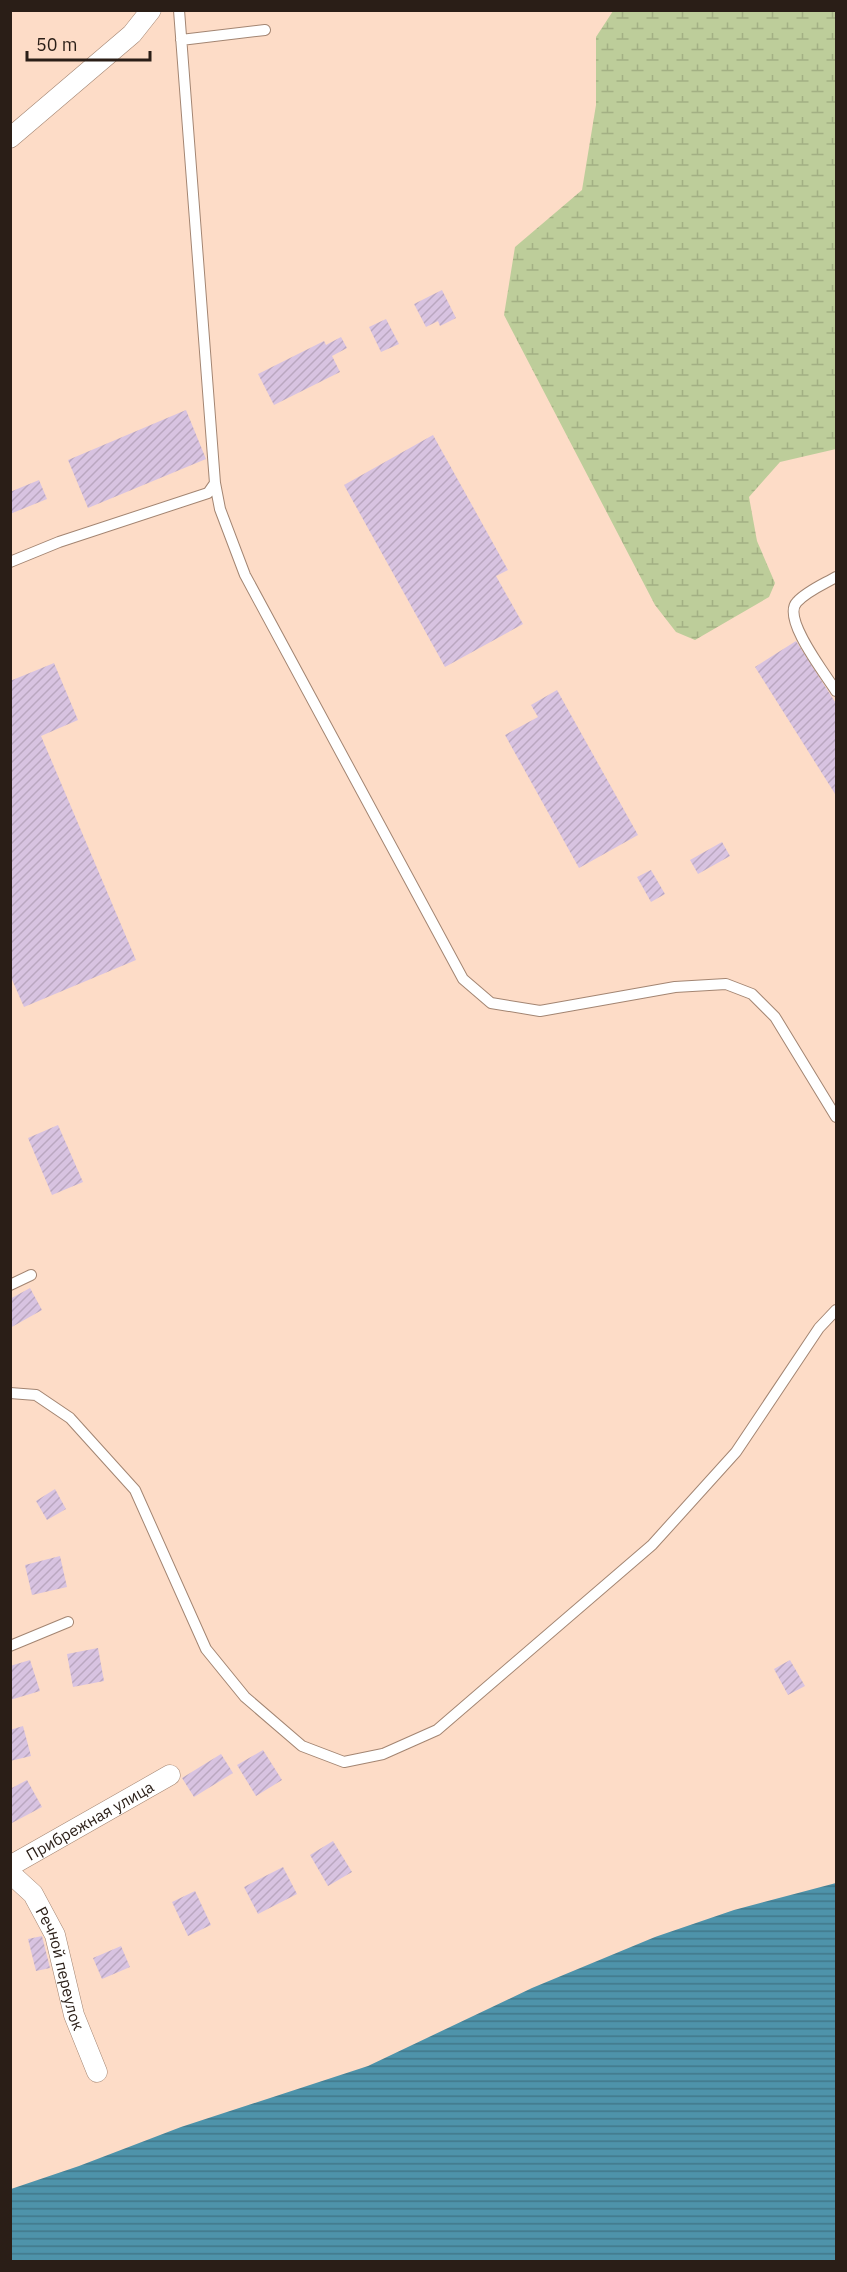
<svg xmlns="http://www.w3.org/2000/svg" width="847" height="2272" font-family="'IBM Plex Sans',sans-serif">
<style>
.wetland{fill:url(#wetland-marsh)}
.water{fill:url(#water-rules)}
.building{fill:url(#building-hatch)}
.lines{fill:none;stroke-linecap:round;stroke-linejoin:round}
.service-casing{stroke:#a38572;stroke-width:12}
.minor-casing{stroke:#a38572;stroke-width:21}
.service{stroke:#fff;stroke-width:10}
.minor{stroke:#fff;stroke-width:20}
.labels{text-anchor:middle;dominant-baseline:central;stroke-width:6;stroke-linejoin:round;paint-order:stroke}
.street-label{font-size:16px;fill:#2a1e17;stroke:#fddcc7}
</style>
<defs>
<pattern id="wetland-marsh" width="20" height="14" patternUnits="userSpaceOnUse" patternTransform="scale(1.5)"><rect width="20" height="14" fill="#bdcd9a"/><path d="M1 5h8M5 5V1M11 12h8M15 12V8" fill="none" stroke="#a3b084"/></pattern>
<pattern id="water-rules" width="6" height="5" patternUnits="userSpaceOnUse" patternTransform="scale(1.5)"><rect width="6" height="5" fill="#4e93aa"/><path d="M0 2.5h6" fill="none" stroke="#417789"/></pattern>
<pattern id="building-hatch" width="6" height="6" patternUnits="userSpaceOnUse" patternTransform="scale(1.5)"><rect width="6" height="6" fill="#d8c3e1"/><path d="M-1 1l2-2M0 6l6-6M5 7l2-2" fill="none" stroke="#baa7c0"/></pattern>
</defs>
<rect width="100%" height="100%" fill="#fddcc7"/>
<!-- wetland -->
<path class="wetland" d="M613 11H836V449L780 462 749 497 757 541 775 583 769 597 695 640 676 632 655 605 504 315 515 247 582 190 596 105V37Z"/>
<!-- water -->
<path class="water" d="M836 1883V2261H11V2189L79 2166 181 2127 368 2066 532 1988 655 1937 734 1910Z"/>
<!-- building -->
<path class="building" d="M442 290 456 318 440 326 438 321 426 327 414 304Z
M386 319 399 344 381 352 369 327Z
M341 337 347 348 332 356 340 372 274 405 258 374 324 341 326 345Z
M186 410 206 459 88 508 68 460Z
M433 435 508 570 496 576 523 624 445 667 344 485Z
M39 480 47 499 10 514V492Z
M796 641 837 705V797L755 667Z
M54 663 78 720 41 736 136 960 24 1007 10 975V681Z
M557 690 638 835 579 868 505 735 538 717 531 705Z
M722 842 730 856 698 874 690 860Z
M651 870 665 894 651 902 637 877Z
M58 1125 83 1182 52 1195 28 1138Z
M30 1288 42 1310 10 1328V1299Z
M55 1489 66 1509 47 1520 36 1501Z
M60 1556 67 1587 32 1595 25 1565Z
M98 1648 104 1681 73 1687 67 1654Z
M30 1660 40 1691 10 1700V1666Z
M790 1660 805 1686 788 1695 774 1669Z
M23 1726 31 1756 10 1761V1730Z
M263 1750 282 1780 256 1796 237 1765Z
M221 1754 233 1773 194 1797 182 1778Z
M27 1780 42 1807 10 1824V1789Z
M333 1841 352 1872 328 1886 310 1855Z
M283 1867 297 1894 258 1914 244 1887Z
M195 1891 211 1925 188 1936 172 1902Z
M42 1936 50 1968 36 1971 28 1939Z
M121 1946 130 1967 102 1979 93 1958Z"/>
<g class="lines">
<!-- service casing -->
<g class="service-casing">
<path id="service" d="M181 40 265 30
M215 483 220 509 245 575 463 979 491 1003 540 1011 675 987 726 984 752 994 775 1017 836 1117
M10 562 59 542 208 493 215 483 179 10
M836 577C824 584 807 591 797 602 781 618 826 675 836 691
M10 1285 31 1275
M10 1393 36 1395 70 1418 135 1490 206 1649 245 1697 302 1746 344 1762 383 1754 437 1730 652 1545 736 1452 819 1328 836 1310
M10 1646 68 1622"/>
</g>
<!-- minor casing -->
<g class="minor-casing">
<g id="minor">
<path d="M10 138 132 34 151 10"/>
<path id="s1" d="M10 1868 17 1862 170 1775"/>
<path id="s2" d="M10 1873 33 1894 55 1935 74 2015 97 2072"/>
</g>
</g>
<!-- service -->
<use href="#service" class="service"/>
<!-- minor -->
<use href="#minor" class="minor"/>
</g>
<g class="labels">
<!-- street labels -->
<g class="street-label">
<text stroke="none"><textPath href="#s1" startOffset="93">Прибрежная улица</textPath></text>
<text stroke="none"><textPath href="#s2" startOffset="111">Речной переулок</textPath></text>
</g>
</g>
<!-- border -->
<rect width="847" height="2272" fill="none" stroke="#2a1e17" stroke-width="24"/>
<!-- scale -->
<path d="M27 51v9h123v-9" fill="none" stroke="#2a1e17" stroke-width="3"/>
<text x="36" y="51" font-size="18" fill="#2a1e17" stroke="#fddcc7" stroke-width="4.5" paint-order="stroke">50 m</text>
</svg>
